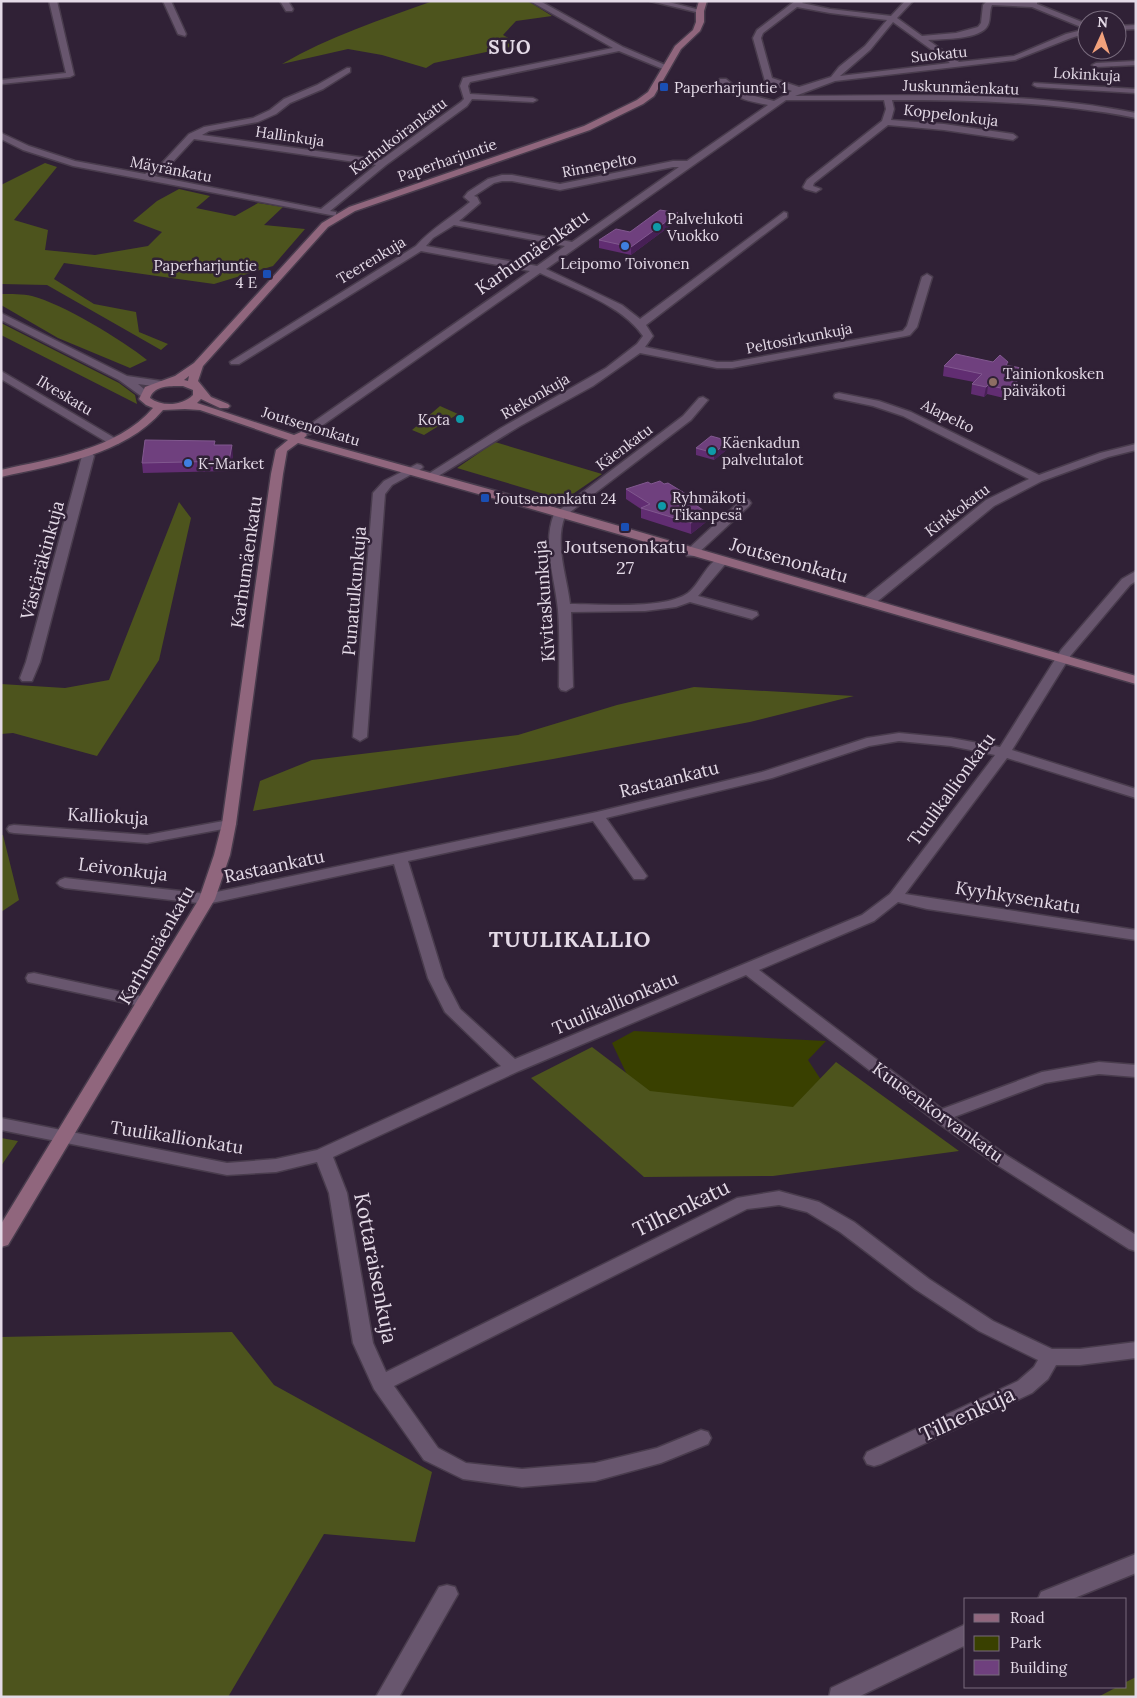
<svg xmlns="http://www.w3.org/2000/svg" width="1137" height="1698" font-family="Lora,serif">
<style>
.green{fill:#394000}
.forest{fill:#4d541d}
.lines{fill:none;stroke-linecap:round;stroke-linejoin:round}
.street-casing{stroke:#493c4d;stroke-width:3}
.secondary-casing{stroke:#493c4d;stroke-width:3}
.street{fill:#68566e;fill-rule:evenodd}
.secondary{fill:#90667d;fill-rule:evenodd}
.wall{fill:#612d72}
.shaded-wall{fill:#472055}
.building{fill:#6f407e;stroke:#81588f}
.transit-dot{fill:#1a4fb4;stroke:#302136;stroke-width:2}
.culture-dot{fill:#0f9aa8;stroke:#302136;stroke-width:2}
.shop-dot{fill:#3f7fe0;stroke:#302136;stroke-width:2}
.education-dot{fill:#8d6e63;stroke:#302136;stroke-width:2}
.labels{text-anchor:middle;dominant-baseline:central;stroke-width:5;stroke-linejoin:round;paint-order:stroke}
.far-street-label{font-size:15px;fill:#e4dae7;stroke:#302136}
.far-poi-label{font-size:15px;fill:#e4dae7;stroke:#302136;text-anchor:start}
.street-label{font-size:18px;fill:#e4dae7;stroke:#302136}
.poi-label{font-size:18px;fill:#e4dae7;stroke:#302136}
.far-district-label{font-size:19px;font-weight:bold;letter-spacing:1px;fill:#e4dae7;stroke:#302136}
.near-street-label{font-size:21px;fill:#e4dae7;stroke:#302136}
.district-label{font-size:22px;font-weight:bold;letter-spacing:1px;fill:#e4dae7;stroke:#302136}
</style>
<rect width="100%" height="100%" fill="#302136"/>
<!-- green -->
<path class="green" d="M634 1031 826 1041 808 1060 846 1118 636 1094 612 1043Z"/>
<!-- forest -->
<path class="forest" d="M433 1H528L552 16 516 21 503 35 520 45 434 63 426 68 382 55 348 49 282 64C328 37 382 19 433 1Z
M45 163 57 167 14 220 48 230 45 250 95 255 148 246 162 232 133 221 157 201 179 189 210 196 196 208 235 216 258 203 283 207 264 225 305 229 273 266 214 284 64 263 54 279 94 304 136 312 139 332 168 344 161 350 47 285 1 284V185Z
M1 294C11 294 23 294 32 296 61 303 124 341 147 360L130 368 58 338 1 305Z
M1 323 119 383 135 395 137 404 1 335Z
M440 406 458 414 424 435 412 430Z
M495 442 602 474 564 500 457 468Z
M179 502 191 518 159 660 97 756 13 733 1 734V684L65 688 109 680Z
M694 687 854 696 750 722 553 759 253 811 260 781 312 760 518 735 617 705Z
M1 835H3L19 900 1 912Z
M592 1047 650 1091 793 1107 836 1062 959 1151 773 1176 644 1177 531 1078Z
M1 1138 18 1141 1 1166Z
M232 1332 274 1385 432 1472 415 1542 324 1534 228 1697H1V1337Z
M1136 1677V1697H1098L1117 1687H1126V1682Z"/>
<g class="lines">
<!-- street casing -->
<g class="street-casing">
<path id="street" d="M49 1H57L74 75 70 77 1 84V80L66 73Z
M163 1H171L186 34 185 36 178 34Z
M280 1H288L293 9 292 11H286Z
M530 1H540L623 47 670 67 663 69 619 51 470 82 468 86 470 94 533 98 537 100 533 102 472 99 467 106 386 165 330 211 336 212V216L73 166 23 150 1 139V133L29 146 75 161 145 174 162 163 189 134 204 127 253 118 270 110 284 99 317 85 347 68H350V72L323 89 290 103 276 114 258 122 209 131 202 135 381 160 461 102 464 99 460 86 463 78 613 48ZM194 139 376 165 321 209 154 176 168 167Z
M650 1H665L704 11 700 13Z
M795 1H804L802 3 830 9 891 16 905 1H913L897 18 922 36 956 33 978 27 981 23 983 5 987 1H1037V4L1087 24V33L1071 38 1015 60 835 81 795 96C908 96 1024 90 1136 113V118C1056 102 973 100 892 100L894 109 891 120 944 124 1013 134 1017 137 1013 140 944 130 888 125 814 183 813 186 821 189 816 192 805 189 803 187 807 180 882 121 886 109 884 100H786L546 269 622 305 640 319 784 212 787 213V217L646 325 653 336 645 347 717 362H732L903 331 907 326 922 277 927 274 932 277 917 327 910 335 906 336 732 368H717L640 353 593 386 520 426 435 478 431 479 425 476 501 428 606 368 637 344 643 336C622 305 573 289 540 273L310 434H302L300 432 302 430 530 271 421 251 239 364H231L230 362 416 246C431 229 452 217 470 202L464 197 468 192 488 179 502 175H512L560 184 673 161H687L768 105C748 101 731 98 719 81L720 79H726L743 93 774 101 792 91 765 81 753 38 757 30ZM992 5 1032 7 1086 29 1066 34 1014 56 959 62 928 40C942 39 981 40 988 25 991 19 989 11 992 5ZM797 7 830 13 887 20 865 46 839 67 831 77 799 87 772 78 761 38 763 33ZM893 22 950 63 840 76 870 50ZM673 167H679L572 242 459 221 480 203 477 197 474 196 494 183 502 181H512L560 190ZM454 225 565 246 537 266 426 246 433 238Z
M1136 25V29L1117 30V26Z
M1136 61V65L1096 67 1092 65 1096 63Z
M1034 83 1136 89V93L1037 87 1033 85Z
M1 313 127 376 161 381 166 384 161 387 138 384 150 394 145 397 141 396 119 380 1 320Z
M1 371 118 440 120 442 118 444H110L1 379Z
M839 393 879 401 911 412 1039 475 1100 453 1136 444V450L1108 457 1042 481 994 506 873 605H863L862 602 863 599 986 500 1029 479 903 416 873 406 835 398 834 396 835 394Z
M703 397 708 400 691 420 565 516C554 544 567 576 570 604 599 604 664 610 688 593 700 584 707 561 722 557L728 561 698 596 757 612 758 615 752 619 690 602 676 607 645 611 571 612 573 687 566 691 561 690 559 687C559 661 560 635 558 610 555 578 542 544 554 514L683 416 699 398Z
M86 449 90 450 94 456 40 662 32 681H22L20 678 26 662 82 456 80 452Z
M417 464 421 465 423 467 421 469 392 485 385 494 367 737 360 741 353 737 373 493 384 481Z
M745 499 749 500 751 503 749 506 695 556H687L685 553 687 550 741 500Z
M1136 571V581L1130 585 1071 655 1012 750 1136 789V798L1007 758 905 894 1136 930V940L927 909 898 902 874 921 759 970 942 1109 1042 1072 1099 1062 1136 1065V1077L1099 1074 1045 1083 954 1117 1006 1155 1136 1235V1251L1129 1249 994 1163 934 1120 746 975 519 1071 333 1157 347 1193 373 1343 386 1372 737 1198 779 1191 819 1202 854 1222 929 1279 993 1321 1052 1349H1080L1136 1342V1358L1080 1365H1056L1048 1379 1032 1393 881 1464 874 1466 867 1464 864 1458 867 1452 1018 1381 1034 1367 1038 1360 979 1331 915 1289 840 1232 807 1212 779 1205 747 1209 394 1386 438 1448 466 1463 522 1469 595 1463 657 1448 701 1430 708 1432 711 1438 708 1444 661 1463 595 1481 522 1487 463 1479 424 1460 374 1389 353 1343 329 1193 317 1162 276 1172 227 1175 1 1130V1118L227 1163 276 1159 317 1150 501 1066 445 1012 428 978 394 864 207 904 65 888 60 886 57 883 60 880 65 878 207 894 597 812 762 772 867 738 899 733 951 738 1000 747 1061 650 1122 579ZM899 741 951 746 995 755 890 894 862 915 515 1059 460 1009 444 978 408 861 593 821 634 879H644L647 876 606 818 772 778 869 746Z
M229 820 234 821 236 824 234 827 147 843 14 833 9 832 7 829 9 826 14 825 147 835Z
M34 973 145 997 151 998 153 1002 151 1006 145 1007 28 982 26 978 28 974Z
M1136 1554V1573L1072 1599H1038L1041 1592Z
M447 1585 455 1587 458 1594 399 1697H376L439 1587Z
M966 1624V1645L858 1697H829L831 1688Z"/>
</g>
<!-- secondary casing -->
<g class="secondary-casing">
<path id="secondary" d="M699 1H707L704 11V22L700 31 681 49 654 96 643 104 590 130 355 211 328 227 203 366 198 381 211 397 228 404 230 406 228 408H220L201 399 197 403 294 435 301 432 305 433 307 435 304 438 543 504 1136 676V684L535 510 298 443 287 451 283 474 236 824 230 855 215 899 8 1245 1 1247V1224L199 899 214 855 222 824 271 474 276 450 288 440 200 410 185 409 163 410C124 456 57 464 1 477V470C52 458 117 450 153 408L146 405 139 399 145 387 175 376 194 363 322 223 349 207 584 126 637 100 648 92 675 46 693 30 696 22V11ZM189 376 188 381 184 380ZM183 386 193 390V395C182 406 162 407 150 398 154 385 171 386 183 386Z"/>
</g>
<!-- street -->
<use href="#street" class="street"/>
<!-- secondary -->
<use href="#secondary" class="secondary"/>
</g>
<!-- wall -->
<path class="wall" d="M678 220 631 255 599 248V240L630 232Z
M1008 365 1020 378 1018 380 1017 389 1008 399 987 394 984 397 971 394 972 384 974 382 943 376 944 366Z
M216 445 233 455 230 471 143 473 142 463Z
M696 448H729L714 460 696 455Z
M651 484H664L699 502V507L706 522 691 534 641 518V509L626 499V489Z"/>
<!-- shaded-wall -->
<path class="shaded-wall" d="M678 213V220L631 255V247Z
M1021 368 1020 378 1010 388 1011 378Z
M1018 380 1017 389 1008 399 1009 390Z
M988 385 987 394 984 397 986 387Z
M729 441V448L714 460V453Z
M232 445 233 455 230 471 229 461Z
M699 502V513L694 504Z
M706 512V522L691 534V523Z"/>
<!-- building -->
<path class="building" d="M660 210 678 213 631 247 599 240 616 229 630 232Z
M956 354 993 362 1000 355 1008 362 1006 365 1021 368 1011 378 1018 380 1009 390 988 385 986 387 972 384 982 374 944 366Z
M711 436 729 441 714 453 696 448Z
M145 440 215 441 214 445H232L229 461 142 463Z
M660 481 664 484 668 483 699 502 694 504 706 512 691 523 641 508 650 504 626 489 648 482 651 484Z"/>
<!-- markers -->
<g class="transit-dot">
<rect x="659" y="82" width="10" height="10" rx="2.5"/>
<rect x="262" y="269" width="10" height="10" rx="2.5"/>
<rect x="480" y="493" width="10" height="10" rx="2.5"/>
<rect x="620" y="522" width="10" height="10" rx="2.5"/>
</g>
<g class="culture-dot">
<circle cx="657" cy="227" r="5"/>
<circle cx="460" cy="419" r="5"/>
<circle cx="712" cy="451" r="5"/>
<circle cx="662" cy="506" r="5"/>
</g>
<g class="shop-dot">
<circle cx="625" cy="246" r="5"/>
<circle cx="188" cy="463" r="5"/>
</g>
<circle class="education-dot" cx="993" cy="382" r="5"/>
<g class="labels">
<!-- far-street labels -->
<g class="far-street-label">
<text transform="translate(939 54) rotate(-6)">Suokatu</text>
<text transform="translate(1087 74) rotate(3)">Lokinkuja</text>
<text transform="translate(961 87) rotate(2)">Juskunmäenkatu</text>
<text transform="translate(951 115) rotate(7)">Koppelonkuja</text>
<text transform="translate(290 136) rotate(8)">Hallinkuja</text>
<text transform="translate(398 136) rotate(-37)">Karhukoirankatu</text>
<text transform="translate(447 160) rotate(-19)">Paperharjuntie</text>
<text transform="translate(599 165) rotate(-11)">Rinnepelto</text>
<text transform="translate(171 169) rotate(11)">Mäyränkatu</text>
<text transform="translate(371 260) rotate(-31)">Teerenkuja</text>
<text transform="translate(799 338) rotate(-11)">Peltosirkunkuja</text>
<text transform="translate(65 395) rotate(31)">Ilveskatu</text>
<text transform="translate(535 396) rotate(-30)">Riekonkuja</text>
<text transform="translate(948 416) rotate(26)">Alapelto</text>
<text transform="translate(311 426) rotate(17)">Joutsenonkatu</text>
<text transform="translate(624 447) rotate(-37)">Käenkatu</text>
<text transform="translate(957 510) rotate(-37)">Kirkkokatu</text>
</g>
<!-- far-poi labels -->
<g class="far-poi-label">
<text x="674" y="87">Paperharjuntie 1</text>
<text x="667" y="218">Palvelukoti<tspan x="667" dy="17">Vuokko</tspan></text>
<text x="625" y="263" text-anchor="middle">Leipomo Toivonen</text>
<text x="257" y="265" text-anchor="end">Paperharjuntie<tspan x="257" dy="17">4 E</tspan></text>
<text x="1003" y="373">Tainionkosken<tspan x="1003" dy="17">päiväkoti</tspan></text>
<text x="450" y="419" text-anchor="end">Kota</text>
<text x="722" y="442">Käenkadun<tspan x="722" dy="17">palvelutalot</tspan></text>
<text x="198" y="463">K-Market</text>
<text x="672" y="497">Ryhmäkoti<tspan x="672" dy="17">Tikanpesä</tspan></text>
<text x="495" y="498">Joutsenonkatu 24</text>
</g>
<!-- street labels -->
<g class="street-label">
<text transform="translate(532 252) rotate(-35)">Karhumäenkatu</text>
<text transform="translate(42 560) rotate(-75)">Västäräkinkuja</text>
<text transform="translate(789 560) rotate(16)">Joutsenonkatu</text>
<text transform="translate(246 562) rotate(-82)">Karhumäenkatu</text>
<text transform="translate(354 591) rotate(-85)">Punatulkunkuja</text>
<text transform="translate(544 601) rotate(-94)">Kivitaskunkuja</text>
<text transform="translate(669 779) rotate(-14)">Rastaankatu</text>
<text transform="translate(951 789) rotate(-54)">Tuulikallionkatu</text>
<text transform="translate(108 816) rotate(3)">Kalliokuja</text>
<text transform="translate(274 866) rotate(-12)">Rastaankatu</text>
<text transform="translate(123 869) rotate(7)">Leivonkuja</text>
<text transform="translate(1018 897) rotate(9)">Kyyhkysenkatu</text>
<text transform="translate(156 945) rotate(-60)">Karhumäenkatu</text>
<text transform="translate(615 1003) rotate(-23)">Tuulikallionkatu</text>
<text transform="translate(938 1112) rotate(36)">Kuusenkorvankatu</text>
<text transform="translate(177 1137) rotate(9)">Tuulikallionkatu</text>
</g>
<!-- poi labels -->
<g class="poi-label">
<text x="625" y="546">Joutsenonkatu<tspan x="625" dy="21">27</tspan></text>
</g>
<!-- far-district labels -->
<g class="far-district-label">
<text x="510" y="47">SUO</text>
</g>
<!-- near-street labels -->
<g class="near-street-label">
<text transform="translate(681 1208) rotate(-26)">Tilhenkatu</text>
<text transform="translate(376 1268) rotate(79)">Kottaraisenkuja</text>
<text transform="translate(967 1414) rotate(-25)">Tilhenkuja</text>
</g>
<!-- district labels -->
<g class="district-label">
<text x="570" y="939">TUULIKALLIO</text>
</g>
</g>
<!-- border -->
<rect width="1137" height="1698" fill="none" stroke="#e4dae7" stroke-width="5"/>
<!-- legend -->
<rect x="964" y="1598" width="162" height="90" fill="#302136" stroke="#786b7d"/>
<rect x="974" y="1614" width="25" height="8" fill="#90667d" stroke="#786b7d"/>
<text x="1010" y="1623" font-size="15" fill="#e4dae7">Road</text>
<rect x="974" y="1636" width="25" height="15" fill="#394000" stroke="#786b7d"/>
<text x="1010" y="1648" font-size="15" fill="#e4dae7">Park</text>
<rect x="974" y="1660" width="25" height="15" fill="#6f407e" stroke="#786b7d"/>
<text x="1010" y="1673" font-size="15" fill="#e4dae7">Building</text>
<!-- north arrow -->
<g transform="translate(1102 35) rotate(3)"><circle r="24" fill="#302136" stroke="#786b7d"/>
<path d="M0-4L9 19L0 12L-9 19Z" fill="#f1a17c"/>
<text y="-8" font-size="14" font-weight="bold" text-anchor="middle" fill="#e4dae7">N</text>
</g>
</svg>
